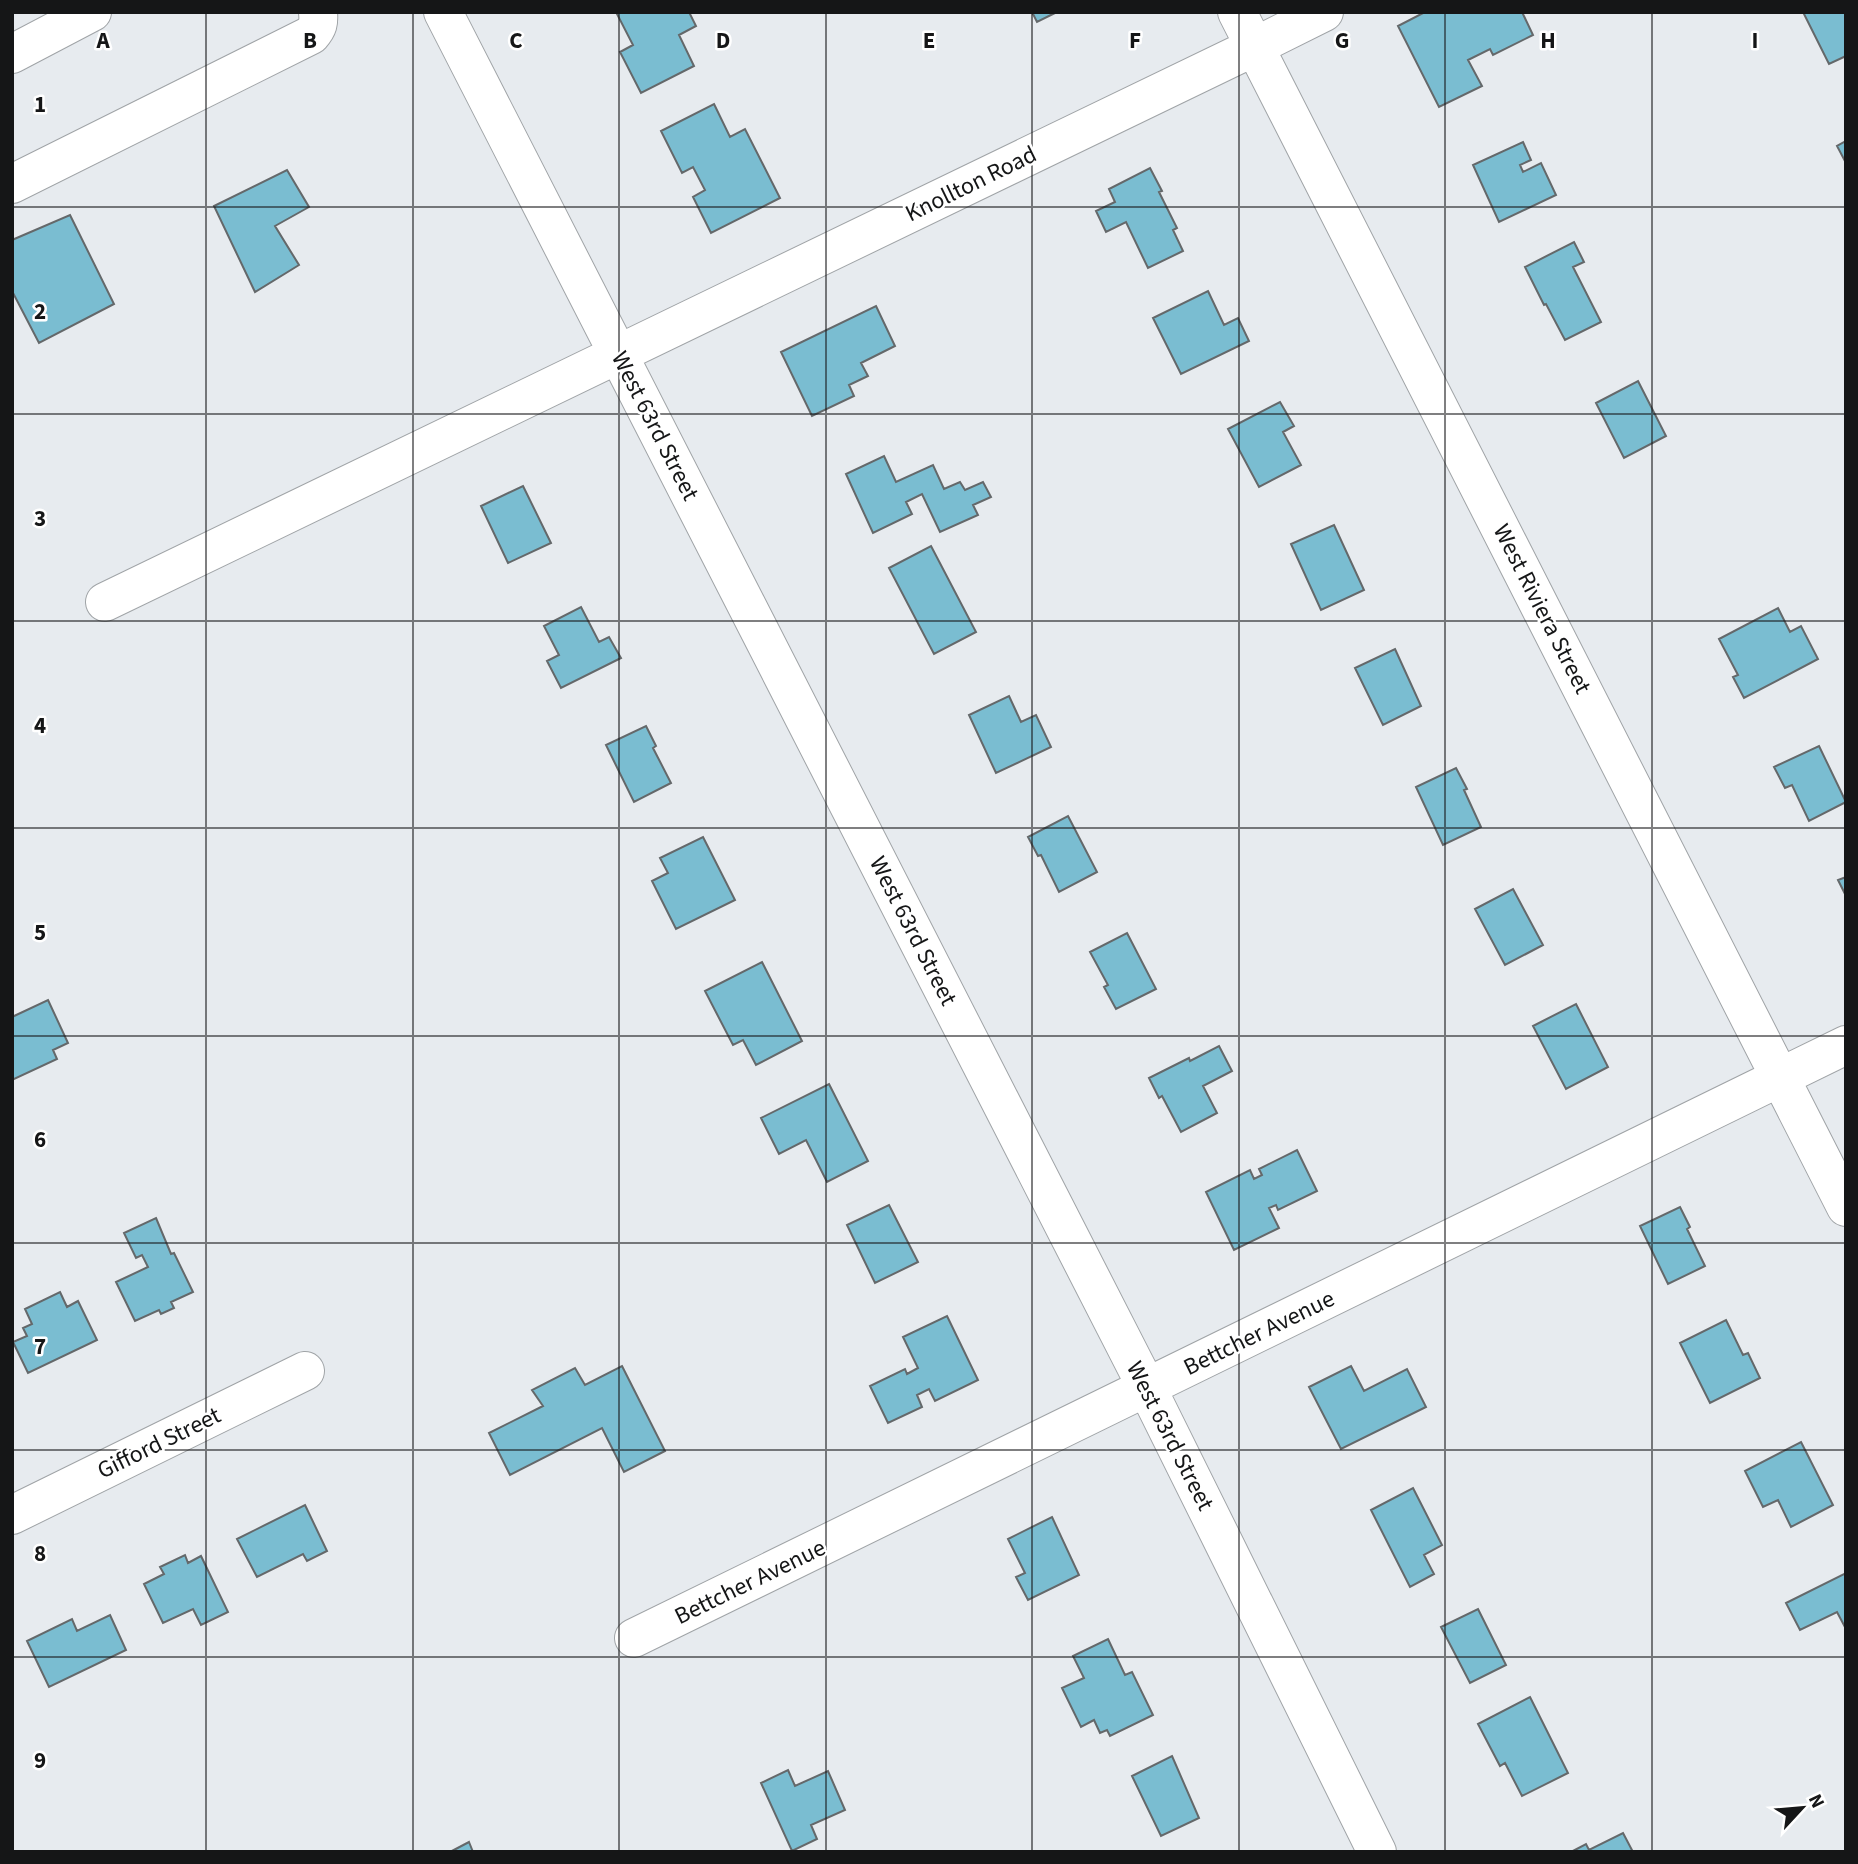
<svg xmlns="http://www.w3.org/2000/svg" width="1858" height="1864" font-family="'Source Sans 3',sans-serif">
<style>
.building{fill:#7abdd1;stroke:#64686a;stroke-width:2}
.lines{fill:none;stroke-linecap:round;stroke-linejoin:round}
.minor-casing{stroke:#a0a4a7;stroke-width:40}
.minor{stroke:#fff;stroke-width:38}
.grid{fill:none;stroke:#151617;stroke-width:2;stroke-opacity:0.55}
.labels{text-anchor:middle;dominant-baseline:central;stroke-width:5;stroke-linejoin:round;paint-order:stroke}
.street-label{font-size:24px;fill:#151617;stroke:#fff}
.grid-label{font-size:23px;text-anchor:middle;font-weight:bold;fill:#151617;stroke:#fff;stroke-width:5;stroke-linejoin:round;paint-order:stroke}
</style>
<rect width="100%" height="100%" fill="#e7ebef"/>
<!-- building -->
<path class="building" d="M616 12H689L696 26 679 35 694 66 641 93 620 52 633 45Z
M1032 12H1057L1037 22Z
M1425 12H1522L1533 35 1493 55 1490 49 1468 60 1482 86 1439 107 1398 26Z
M1803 12H1846V56L1829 64Z
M714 104 730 137 745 129 780 198 711 233 693 197 705 190 693 167 682 173 661 131Z
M1846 141V163L1837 146Z
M1523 142 1531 160 1520 165 1523 172 1541 163 1556 195 1499 222 1473 165Z
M1150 168 1162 191 1159 192 1177 228 1173 230 1183 251 1148 268 1126 222 1106 232 1096 211 1115 202 1109 189Z
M287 170 309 207 275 226 299 265 255 292 214 206Z
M70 215 114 304 39 343 12 291V240Z
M1574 242 1584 262 1573 267 1601 322 1565 340 1546 304 1544 305 1525 267Z
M1208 291 1224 325 1238 318 1249 341 1181 374 1153 318Z
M876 306 895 346 861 363 868 376 849 385 854 396 812 416 781 352Z
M1638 381 1666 436 1624 458 1596 403Z
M1280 402 1294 426 1283 432 1301 465 1259 487 1228 429Z
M884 456 896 482 933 465 944 489 960 482 965 490 983 482 991 497 973 505 978 515 940 532 922 494 906 502 912 514 873 533 846 474Z
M523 486 551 543 508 563 481 506Z
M1334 525 1364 590 1321 610 1291 544Z
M931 546 976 632 934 654 889 568Z
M581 607 599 642 609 637 621 658 561 688 547 661 559 655 544 626Z
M1778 608 1790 632 1801 626 1818 659 1744 698 1733 677 1738 675 1719 639Z
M1395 649 1421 706 1383 725 1355 668Z
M1009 696 1021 722 1036 715 1051 747 996 773 969 715Z
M646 726 656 746 653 748 671 783 634 802 606 745Z
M1819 746 1846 802 1809 821 1792 785 1785 788 1774 767Z
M1456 768 1467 789 1464 790 1481 827 1443 845 1416 787Z
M1068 816 1097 872 1059 892 1041 855 1038 856 1028 837Z
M703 837 735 900 676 929 652 881 668 873 660 858Z
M1846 877V896L1838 880Z
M1513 889 1543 945 1505 965 1475 909Z
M1127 933 1156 989 1116 1009 1104 987 1108 985 1090 952Z
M762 962 802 1041 756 1065 743 1040 733 1045 705 991Z
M48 1000 68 1043 53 1050 57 1059 12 1080V1017Z
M1576 1004 1608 1067 1566 1089 1533 1026Z
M1219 1046 1232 1071 1203 1086 1217 1113 1181 1132 1162 1096 1159 1098 1149 1078 1189 1058 1190 1061Z
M829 1084 868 1161 827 1182 806 1140 779 1154 761 1118Z
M1297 1150 1317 1191 1278 1210 1276 1205 1269 1208 1279 1228 1234 1250 1206 1192 1250 1170 1254 1179 1262 1175 1259 1169Z
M889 1205 918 1262 875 1283 847 1225Z
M1680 1207 1690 1227 1687 1229 1705 1266 1668 1284 1640 1226Z
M156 1218 171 1254 174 1253 193 1292 171 1302 174 1308 161 1314 159 1310 135 1321 116 1282 148 1267 142 1255 136 1258 124 1233Z
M60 1292 67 1307 78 1301 97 1340 28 1373 13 1342 27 1336 23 1328 32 1324 25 1309Z
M947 1316 978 1380 935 1401 929 1389 917 1395 922 1407 888 1423 870 1386 905 1369 907 1374 918 1368 903 1337Z
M1726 1320 1743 1355 1748 1353 1760 1378 1710 1403 1680 1343Z
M622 1366 665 1451 624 1472 602 1428 510 1475 489 1433 543 1406 532 1390 575 1368 585 1385Z
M1351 1366 1364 1391 1407 1369 1426 1407 1341 1449 1309 1387Z
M1801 1442 1833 1505 1791 1527 1778 1500 1763 1507 1745 1471Z
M1413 1488 1442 1545 1424 1555 1434 1574 1410 1587 1371 1510Z
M305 1505 327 1551 307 1561 303 1554 257 1577 237 1539Z
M1052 1517 1079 1575 1028 1600 1016 1577 1025 1573 1008 1539Z
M185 1555 188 1563 201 1556 228 1612 201 1625 193 1609 163 1623 144 1584 164 1574 160 1567Z
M1846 1573V1629L1837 1612 1800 1630 1786 1603Z
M1478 1609 1506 1665 1470 1683 1441 1627Z
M110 1615 126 1650 49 1687 27 1641 72 1619 77 1631Z
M1108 1639 1125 1675 1132 1672 1153 1715 1110 1736 1107 1730 1100 1733 1094 1720 1081 1727 1062 1688 1084 1678 1073 1656Z
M1530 1697 1568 1773 1522 1796 1505 1763 1500 1766 1478 1724Z
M1172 1756 1199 1818 1161 1836 1132 1776Z
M788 1770 795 1786 828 1771 845 1810 811 1825 817 1839 792 1851 761 1783Z
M1623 1833 1633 1852H1571L1586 1844 1589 1850Z
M469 1842 473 1852H450Z"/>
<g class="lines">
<!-- minor casing -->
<g class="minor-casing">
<path id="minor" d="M443 12 1147 1388 1377 1852
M1237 12 1846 1207
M12 54 92 12
M12 184 311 35C318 27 319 23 318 12
M105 602 1254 47 1324 12
M12 1515 305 1371
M634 1638 1846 1045"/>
</g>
<!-- minor -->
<use href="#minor" class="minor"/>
</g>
<!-- grid -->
<path class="grid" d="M206 12V1852M413 12V1852M619 12V1852M826 12V1852M1032 12V1852M1239 12V1852M1445 12V1852M1652 12V1852M12 207H1846M12 414H1846M12 621H1846M12 828H1846M12 1036H1846M12 1243H1846M12 1450H1846M12 1657H1846"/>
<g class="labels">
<!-- street labels -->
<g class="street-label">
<text transform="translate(971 184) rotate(-26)">Knollton Road</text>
<text transform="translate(655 426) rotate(63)">West 63rd Street</text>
<text transform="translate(1542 609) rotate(63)">West Riviera Street</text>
<text transform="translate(913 931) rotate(63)">West 63rd Street</text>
<text transform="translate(1259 1333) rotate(-26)">Bettcher Avenue</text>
<text transform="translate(1170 1436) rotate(63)">West 63rd Street</text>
<text transform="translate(159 1443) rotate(-26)">Gifford Street</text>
<text transform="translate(750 1582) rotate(-26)">Bettcher Avenue</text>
</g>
</g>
<g class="grid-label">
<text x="103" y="48">A</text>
<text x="310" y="48">B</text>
<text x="516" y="48">C</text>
<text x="723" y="48">D</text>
<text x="929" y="48">E</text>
<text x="1135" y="48">F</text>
<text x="1342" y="48">G</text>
<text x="1548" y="48">H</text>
<text x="1755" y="48">I</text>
<text x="40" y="112">1</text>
<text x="40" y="319">2</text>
<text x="40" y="526">3</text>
<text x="40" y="733">4</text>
<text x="40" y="940">5</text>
<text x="40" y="1147">6</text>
<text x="40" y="1354">7</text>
<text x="40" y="1561">8</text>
<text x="40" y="1768">9</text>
</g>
<!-- border -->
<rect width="1858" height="1864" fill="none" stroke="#151617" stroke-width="28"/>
<!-- north arrow -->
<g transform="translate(1802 1808) rotate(64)" stroke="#ffffff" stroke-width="5" paint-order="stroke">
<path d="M0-5L12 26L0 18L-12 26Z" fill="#151617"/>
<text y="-10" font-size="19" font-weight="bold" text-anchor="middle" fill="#151617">N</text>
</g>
</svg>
